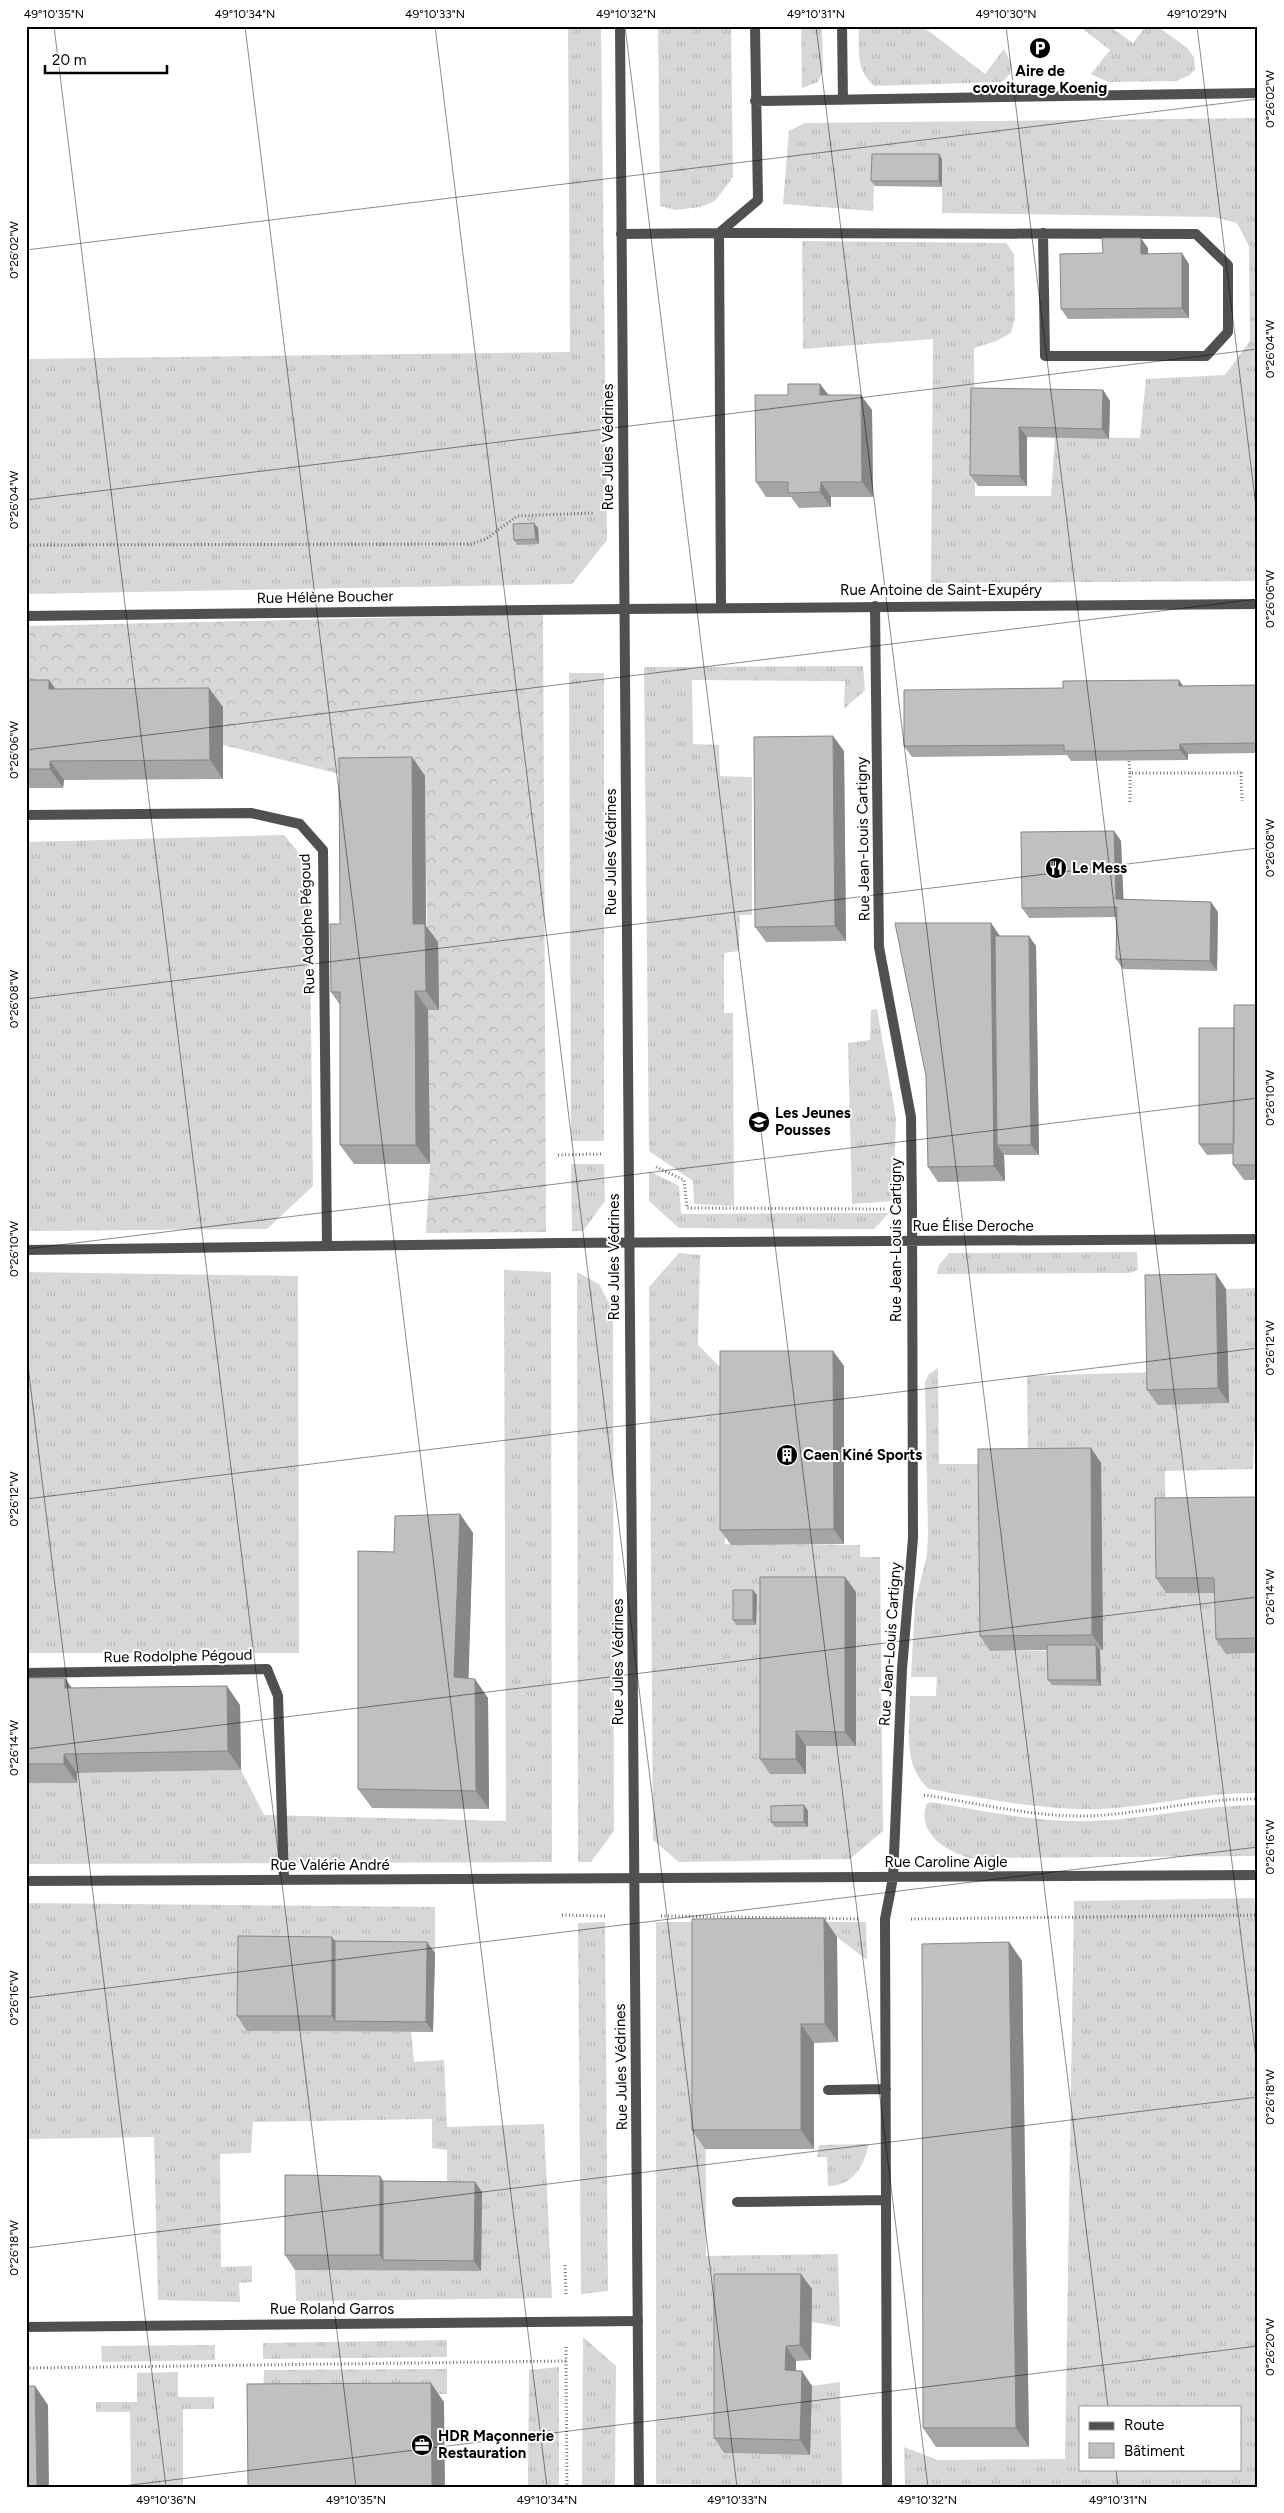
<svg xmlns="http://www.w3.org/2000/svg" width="1284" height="2513" font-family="Figtree,sans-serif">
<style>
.grass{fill:url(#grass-tufts);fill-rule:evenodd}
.forest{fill:url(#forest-crowns)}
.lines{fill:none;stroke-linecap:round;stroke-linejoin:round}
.path{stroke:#727272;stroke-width:3;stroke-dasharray:1 2.5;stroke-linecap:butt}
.lane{stroke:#505050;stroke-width:10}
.street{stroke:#505050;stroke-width:10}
.wall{fill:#a5a5a5}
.shaded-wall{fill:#868686}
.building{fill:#c0c0c0;stroke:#868686}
.ticks{fill:none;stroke:#000;stroke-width:1;stroke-opacity:0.45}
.labels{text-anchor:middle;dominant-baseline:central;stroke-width:4;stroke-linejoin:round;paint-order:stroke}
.poi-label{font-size:15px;font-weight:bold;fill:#000;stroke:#fff;text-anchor:start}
.street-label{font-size:15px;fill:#000;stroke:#fff}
.neatline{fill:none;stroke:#000;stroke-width:2}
.ticks-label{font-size:12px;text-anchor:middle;fill:#000}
</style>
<defs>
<pattern id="grass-tufts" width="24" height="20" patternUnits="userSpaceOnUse" patternTransform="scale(1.25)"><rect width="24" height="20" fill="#d7d7d7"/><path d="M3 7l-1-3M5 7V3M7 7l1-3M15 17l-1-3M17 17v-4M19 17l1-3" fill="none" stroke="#b7b7b7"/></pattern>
<pattern id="forest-crowns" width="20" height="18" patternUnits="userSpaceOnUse" patternTransform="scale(1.25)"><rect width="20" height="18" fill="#d7d7d7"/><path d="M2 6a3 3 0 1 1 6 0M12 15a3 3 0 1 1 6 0" fill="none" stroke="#b7b7b7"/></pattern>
</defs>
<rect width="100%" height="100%" fill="#fff"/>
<!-- grass -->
<path class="grass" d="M568 26H601L607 540 572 584 26 594V359L570 352Z
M658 26H731L733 177 715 201 700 207 676 210 660 206Z
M801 26H822L823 70 818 82 802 88Z
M859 26H922L985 74 1004 49 1012 65 1010 74 1002 82 874 86C855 70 859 49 859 26Z
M1079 26H1109L1133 43 1146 26H1157L1186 47 1194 57 1195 69 1190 75 1176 81 1108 82 1091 74 1110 50Z
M1258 118V581L931 583 933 339 803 349 802 241 1006 243 1014 254 1015 318 1011 333 996 341 974 348 975 496H1051L1055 437 1140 438 1146 379 1225 375 1250 341 1249 246 1237 223 1214 217 942 213V159H875L873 211 783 204 789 131 805 123Z
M863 666 865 690 844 709 845 681 692 680 693 744 719 745 720 776 752 777V915H740L739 951 724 953V1013H733L734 1206 694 1204 693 1181 649 1151 644 667Z
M569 673H604V1141H571Z
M284 835 309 865 313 1186 267 1229 26 1231V842Z
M877 1009 896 1118 893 1201 852 1204 848 1043 870 1040 871 1010Z
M571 1164H604L605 1201 583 1231H572Z
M649 1171 679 1186 681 1214 889 1213 874 1229 679 1228 649 1201Z
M1137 1252 1138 1270 1129 1273 937 1274 939 1265 949 1253Z
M679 1253 700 1255 698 1345 725 1372V1544L860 1545V1557H880L883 1831 850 1859 679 1862 653 1840 649 1287Z
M504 1270 551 1272 552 1862 26 1864V1783H77V1773L241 1770 264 1815 506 1821Z
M26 1272 298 1276 299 1653H26Z
M577 1272 599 1284 613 1311 614 1831 591 1862H578Z
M1258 1288V1429H1255L1253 1469 1165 1471 1166 1593H1225L1226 1654 1258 1653V1793C1205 1792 1155 1806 1103 1809 1044 1811 987 1799 929 1789 902 1766 910 1729 910 1696H936L937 1677H911L915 1603 927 1555 928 1534 925 1382 929 1374 938 1368 939 1464H989L991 1651H1051L1101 1686 1100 1650H1103L1028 1463 1027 1376 1157 1372 1229 1403 1226 1289Z
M930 1802C982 1810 1035 1823 1088 1821 1145 1820 1200 1805 1258 1805V1856L970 1858C945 1851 918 1834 926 1805Z
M1258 1898V2487H905L904 2447 938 2460 1065 2459 1074 1901ZM1080 2407H1240V2469H1080Z
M26 1903 435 1907V1953L343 1951 248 2031 411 2032 414 2062 444 2060 447 2127 544 2124 552 2298 296 2301 295 2270 481 2271 447 2191V2150L432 2148V2119L253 2122 251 2153 220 2154 221 2267 252 2266V2282L239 2283 240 2302 158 2300 154 2137 26 2139Z
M605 1922 608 2291 581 2294 578 1923Z
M656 1922H866L867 1960 837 1937 705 1938 706 2256 838 2254 840 2327 812 2322V2290L724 2453 810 2455 812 2386 840 2382 842 2487 656 2484Z
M869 2144C864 2166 853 2186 828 2186L827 2157H817L819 2145Z
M583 2337 616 2366 615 2486H582Z
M447 2340V2357L263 2359V2343Z
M215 2345V2360L102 2362 101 2346Z
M559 2367V2487H528L529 2370Z
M447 2369V2394L263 2395 264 2370Z
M178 2372V2397H214V2409H183V2487H131L130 2412H96V2402H137V2373Z"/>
<!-- forest -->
<path class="forest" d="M543 614 546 1232 426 1233 430 1164 425 776 352 777 223 745 26 708V626Z"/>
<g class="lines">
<!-- path -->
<path class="path" d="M26 545 471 544 486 539 517 516 593 513
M1129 761 1130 773H1241L1242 801
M1130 773V802
M558 1155 602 1154
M656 1167 684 1180 687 1208 887 1209
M924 1795C977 1803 1032 1817 1087 1816 1144 1814 1200 1798 1258 1799
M562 1915 607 1916
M661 1916 860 1919
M911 1919 1258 1915
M565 2265 566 2296
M566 2361 567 2487
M26 2368 566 2361V2347"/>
<!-- lane -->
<path class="lane" d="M842 26 843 100
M755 101 1258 93
M621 234 719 233 758 200 755 26
M875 606 879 947 911 1117 912 1209 913 1538 902 1669 893 1878 885 1919 887 2487
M721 608 719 233 1196 234 1228 265V332L1206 356H1045L1043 233
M26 616 624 609
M26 815 251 813 300 824 323 850 327 1246
M26 1250 559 1243 1258 1239
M26 1673 267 1669 278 1696 284 1880
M26 1881 1258 1875
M828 2090 886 2089
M737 2202 886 2200
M26 2327 638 2321"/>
<!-- street -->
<path class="street" d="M620 26 639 2487
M624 609 1258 604"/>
</g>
<!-- wall -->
<path class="wall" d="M939 154 942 159V187L875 186 871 181Z
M1148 248V254L1189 264V318L1068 319 1061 309 1103 253Z
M971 388 1103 390 1110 401 1109 439 1027 437V486H978L970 475Z
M828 395 872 410 873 497H831V507L799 508 791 497H766L756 482Z
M534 523 538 528 539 544 517 545 514 540Z
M26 680 55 689 223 707V779L64 780 63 788H26Z
M1258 685V753L1188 754V760L1071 761 1067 755 912 757 904 746 1184 686Z
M844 751 846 941 766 942 755 927Z
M412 757 425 776 426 926 438 942 439 1010H428L430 1164H354L340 1145V1005L331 992 340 924Z
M1114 831 1121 841 1123 899 1218 912 1217 971 1123 969 1116 959V917L1029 918 1022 908Z
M991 923 1000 936 1036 946 1039 1155H1004L1005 1181 938 1182 928 1167Z
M1258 1005V1180H1244L1233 1165V1154L1207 1155 1199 1144 1234 1028Z
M1216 1274 1226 1289 1229 1403 1158 1405 1147 1390Z
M833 1351 844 1366V1544L731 1545 720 1530Z
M1091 1448 1101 1463 1103 1650H1100L1101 1686 1052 1685 1048 1680 1047 1650 990 1651 980 1636Z
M1258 1497V1653L1226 1654 1216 1639 1215 1593H1166L1156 1578Z
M460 1514 473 1533 468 1678 488 1698 489 1809 372 1808 358 1789 394 1552Z
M856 1592V1746H806V1774H770L760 1759Z
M757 1595 756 1625H736L733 1620Z
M26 1678 72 1688 240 1705 241 1770 77 1773V1783H26Z
M804 1805 808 1811V1827H775L771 1822Z
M824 1918 837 1937 838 2042 814 2043V2149H705L692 2130Z
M335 1941 435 1953 433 2032 247 2031 237 2016Z
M1009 1942 1022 1961 1029 2447H936L923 2428Z
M383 2181 475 2182 482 2192 481 2271 295 2270 285 2255Z
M812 2289 811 2360 796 2361V2371L812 2386 810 2455 724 2453 714 2438Z"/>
<!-- shaded-wall -->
<path class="shaded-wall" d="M939 154 942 159V187L939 181Z
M1141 238 1148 248V264L1141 254Z
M1182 253 1189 264V318L1182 308Z
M820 384 831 398 820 395Z
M1103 390 1110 401 1109 439 1102 429Z
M861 395 872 410 873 497 862 482Z
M1019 427 1027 437V486L1020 476Z
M821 482 831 497V507L820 492Z
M534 523 538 528 539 544 536 539Z
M49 680 63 699 49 689Z
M1179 680 1186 690 1179 686Z
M209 688 223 707V779L210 760Z
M833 736 844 751 846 941 835 926Z
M1180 744 1188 754V760L1180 750Z
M412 757 425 776 426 926 438 942 439 1010 426 991 413 924Z
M50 761 64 780 63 788 50 769Z
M1114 831 1121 841 1124 909 1116 899Z
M1211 902 1218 912 1217 971 1210 961Z
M991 923 1001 938 997 1145 1004 1155 1005 1181 994 1166Z
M1029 936 1036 946 1039 1155 1031 1145Z
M415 991 428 1010 430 1164 416 1145Z
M1216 1274 1226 1289 1229 1403 1218 1388Z
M833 1351 844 1366V1544L834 1529Z
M1091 1448 1101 1463 1103 1650 1092 1635Z
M460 1514 473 1533 468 1696 454 1677Z
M845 1577 856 1592V1746L845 1732Z
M753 1590 757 1595 756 1625 753 1620Z
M1096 1645 1100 1650 1101 1686 1097 1680Z
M65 1678 78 1697 65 1688Z
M475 1679 488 1698 489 1809 476 1791Z
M227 1686 240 1705 241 1770 228 1751Z
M796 1731 806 1746V1774L796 1759Z
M64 1754 77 1773V1783L64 1764Z
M804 1805 808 1811V1827L804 1822Z
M824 1918 837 1937 838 2042 825 2024Z
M332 1937 343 1951 335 2021 332 2016Z
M427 1942 435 1953 433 2032 426 2022Z
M1009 1942 1022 1961 1029 2447 1016 2428Z
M801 2024 814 2043V2149L801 2130Z
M380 2176 390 2191 383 2260 380 2255Z
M475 2182 482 2192 481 2271 474 2261Z
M801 2274 812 2289 811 2360 800 2345Z
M786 2346 796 2361 795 2385 785 2370Z
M802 2371 812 2386 810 2455 800 2440Z
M431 2383 444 2402 445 2487H432Z
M35 2386 48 2405 49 2487H37Z"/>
<!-- building -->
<path class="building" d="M872 154H939V181H871Z
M1102 238H1141V254L1182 253V308L1061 309 1060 254 1103 253Z
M788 384H820V395H861L862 482H821L820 492 788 493V482H756L755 395H788Z
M971 388 1103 390 1102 429 1019 427 1020 476 970 475Z
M534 523 536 539 514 540 513 524Z
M26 680H49V689L209 688 210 760 50 761V769H26Z
M1179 680V686L1258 685V743L1180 744V750L1122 751H1064V745L904 746V690L1063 688V681Z
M833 736 835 926 755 927 754 737Z
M412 757 413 924H425L426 991H415L416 1145H340V992H331L330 924H340L339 758Z
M1114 831 1116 899 1211 902 1210 961 1116 959 1117 907 1022 908 1021 832Z
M895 923H991L994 1166 928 1167 926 1076Z
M995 936H1029L1031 1145H997Z
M1234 1005H1258V1165H1233Z
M1199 1028H1234V1144H1199Z
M1216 1274 1218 1388 1147 1390 1145 1275Z
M720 1351H833L834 1529 720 1530Z
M1091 1448 1092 1635 980 1636 978 1449Z
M1258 1497V1638L1216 1639 1214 1578H1156L1155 1498Z
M460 1514 454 1677 475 1679 476 1791 358 1789V1551L394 1552 395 1516Z
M760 1577H845V1732L796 1731V1759H760Z
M733 1590H753V1620H733Z
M1047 1645H1096L1097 1680H1048Z
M26 1678H65V1688L227 1686 228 1751 64 1754V1764H26Z
M804 1805V1822H771V1806Z
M824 1918 825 2024H801V2130H692V1919Z
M238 1936 332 1937V2016H237Z
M335 1941 427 1942 426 2022 335 2021Z
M1009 1942 1016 2428H923L922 1944Z
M285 2175 380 2176V2255H285Z
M383 2181 475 2182 474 2261 383 2260Z
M714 2274H801L800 2345 786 2346 785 2370 802 2371 800 2440 714 2438Z
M431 2383 432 2487H248L247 2384Z
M26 2386H35L37 2487H26Z"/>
<!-- ticks -->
<path class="ticks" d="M54 26 356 2487M245 26 547 2487M435 26 737 2487M625 26 928 2487M816 26 1108 2407M1006 26 1258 2074M1197 26 1258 523M26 250 1258 99M26 500 1258 349M26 750 1258 599M26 999 1258 848M26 1249 1258 1098M26 1350 166 2487M26 1499 1258 1348M26 1749 1258 1597M26 1998 1258 1847M26 2248 1258 2097M1116 2469 1118 2487M115 2487 1258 2346"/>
<!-- icons -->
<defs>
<g id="parking-disc" transform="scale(1.125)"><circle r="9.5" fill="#000" stroke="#fff"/><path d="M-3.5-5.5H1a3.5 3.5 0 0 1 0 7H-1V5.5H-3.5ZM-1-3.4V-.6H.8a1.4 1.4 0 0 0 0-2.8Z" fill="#fff"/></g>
<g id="restaurant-disc" transform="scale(1.125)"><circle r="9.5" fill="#000" stroke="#fff"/><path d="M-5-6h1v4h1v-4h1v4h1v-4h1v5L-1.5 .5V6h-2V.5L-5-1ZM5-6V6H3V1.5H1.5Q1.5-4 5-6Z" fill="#fff"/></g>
<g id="school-disc" transform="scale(1.125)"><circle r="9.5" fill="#000" stroke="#fff"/><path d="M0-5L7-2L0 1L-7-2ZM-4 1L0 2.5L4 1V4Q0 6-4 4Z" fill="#fff"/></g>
<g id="building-disc" transform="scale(1.125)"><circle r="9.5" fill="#000" stroke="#fff"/><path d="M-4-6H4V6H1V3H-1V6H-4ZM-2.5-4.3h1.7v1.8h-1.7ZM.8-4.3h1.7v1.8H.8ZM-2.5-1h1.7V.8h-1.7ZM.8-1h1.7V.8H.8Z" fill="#fff"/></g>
<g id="office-disc" transform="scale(1.125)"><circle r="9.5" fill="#000" stroke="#fff"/><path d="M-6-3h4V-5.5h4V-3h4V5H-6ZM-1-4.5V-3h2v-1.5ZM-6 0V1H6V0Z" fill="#fff"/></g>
</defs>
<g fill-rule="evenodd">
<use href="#parking-disc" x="1040" y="48"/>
<use href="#restaurant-disc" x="1056" y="868"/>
<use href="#school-disc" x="759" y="1122"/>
<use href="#building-disc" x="787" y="1455"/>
<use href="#office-disc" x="422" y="2445"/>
</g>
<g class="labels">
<!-- poi labels -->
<g class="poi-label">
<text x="1040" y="71" text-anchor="middle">Aire de<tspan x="1040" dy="17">covoiturage Koenig</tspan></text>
<text x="1072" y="868">Le Mess</text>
<text x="775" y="1113">Les Jeunes<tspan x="775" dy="17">Pousses</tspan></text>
<text x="803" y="1455">Caen Kiné Sports</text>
<text x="438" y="2436">HDR Maçonnerie<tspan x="438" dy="17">Restauration</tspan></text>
</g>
<!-- street labels -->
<g class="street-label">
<text transform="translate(608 447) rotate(-90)">Rue Jules Védrines</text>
<text x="941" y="590">Rue Antoine de Saint-Exupéry</text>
<text transform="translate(325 597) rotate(-1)">Rue Hélène Boucher</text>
<text transform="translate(863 839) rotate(-91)">Rue Jean-Louis Cartigny</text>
<text transform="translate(611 852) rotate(-90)">Rue Jules Védrines</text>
<text transform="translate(307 924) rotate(-92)">Rue Adolphe Pégoud</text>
<text x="973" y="1226">Rue Élise Deroche</text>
<text transform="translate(896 1240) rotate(-90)">Rue Jean-Louis Cartigny</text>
<text transform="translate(614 1257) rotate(-90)">Rue Jules Védrines</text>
<text transform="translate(890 1644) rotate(-86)">Rue Jean-Louis Cartigny</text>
<text transform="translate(178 1656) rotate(-1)">Rue Rodolphe Pégoud</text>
<text transform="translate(618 1662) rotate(-90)">Rue Jules Védrines</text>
<text x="946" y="1862">Rue Caroline Aigle</text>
<text x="330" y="1865">Rue Valérie André</text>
<text transform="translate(621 2067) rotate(-91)">Rue Jules Védrines</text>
<text x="332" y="2309">Rue Roland Garros</text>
</g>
</g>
<!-- border -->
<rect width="1284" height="2513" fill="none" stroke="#ffffff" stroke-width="55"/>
<!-- legend -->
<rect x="1079" y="2406" width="162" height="65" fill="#ffffff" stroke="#999999"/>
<rect x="1089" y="2422" width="25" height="8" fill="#505050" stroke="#999999"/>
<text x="1124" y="2430" font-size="15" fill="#000000">Route</text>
<rect x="1089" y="2443" width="25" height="15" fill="#c0c0c0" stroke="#999999"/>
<text x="1124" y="2456" font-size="15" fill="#000000">Bâtiment</text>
<!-- scale -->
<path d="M45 65v8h122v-8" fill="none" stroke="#000000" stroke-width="2.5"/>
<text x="52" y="65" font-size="15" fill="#000000" stroke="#ffffff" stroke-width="4" paint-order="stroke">20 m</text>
<rect x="28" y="28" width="1228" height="2458" class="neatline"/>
<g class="ticks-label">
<text x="54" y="18">49°10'35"N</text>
<text x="245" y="18">49°10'34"N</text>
<text x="435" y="18">49°10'33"N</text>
<text x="626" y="18">49°10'32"N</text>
<text x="816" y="18">49°10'31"N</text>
<text x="1006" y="18">49°10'30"N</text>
<text x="1197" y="18">49°10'29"N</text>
<text transform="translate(1270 99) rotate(-90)" y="4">0°26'02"W</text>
<text transform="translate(14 250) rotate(-90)" y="4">0°26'02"W</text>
<text transform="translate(1270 349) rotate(-90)" y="4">0°26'04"W</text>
<text transform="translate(14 500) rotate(-90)" y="4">0°26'04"W</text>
<text transform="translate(1270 599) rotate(-90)" y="4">0°26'06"W</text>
<text transform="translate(14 750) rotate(-90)" y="4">0°26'06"W</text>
<text transform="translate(1270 848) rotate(-90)" y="4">0°26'08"W</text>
<text transform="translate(14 999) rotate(-90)" y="4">0°26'08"W</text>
<text transform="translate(1270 1098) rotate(-90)" y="4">0°26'10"W</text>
<text transform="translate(14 1249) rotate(-90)" y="4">0°26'10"W</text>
<text transform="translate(1270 1348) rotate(-90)" y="4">0°26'12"W</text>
<text transform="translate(14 1499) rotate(-90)" y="4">0°26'12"W</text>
<text transform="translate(1270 1597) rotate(-90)" y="4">0°26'14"W</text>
<text transform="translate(14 1748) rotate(-90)" y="4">0°26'14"W</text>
<text transform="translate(1270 1847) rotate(-90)" y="4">0°26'16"W</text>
<text transform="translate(14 1998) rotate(-90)" y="4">0°26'16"W</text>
<text transform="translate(1270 2097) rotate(-90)" y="4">0°26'18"W</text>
<text transform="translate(14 2248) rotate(-90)" y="4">0°26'18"W</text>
<text transform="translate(1270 2347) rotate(-90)" y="4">0°26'20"W</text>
<text x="166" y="2504">49°10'36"N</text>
<text x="356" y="2504">49°10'35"N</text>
<text x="547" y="2504">49°10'34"N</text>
<text x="737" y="2504">49°10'33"N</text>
<text x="927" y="2504">49°10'32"N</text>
<text x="1118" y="2504">49°10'31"N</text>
</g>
</svg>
